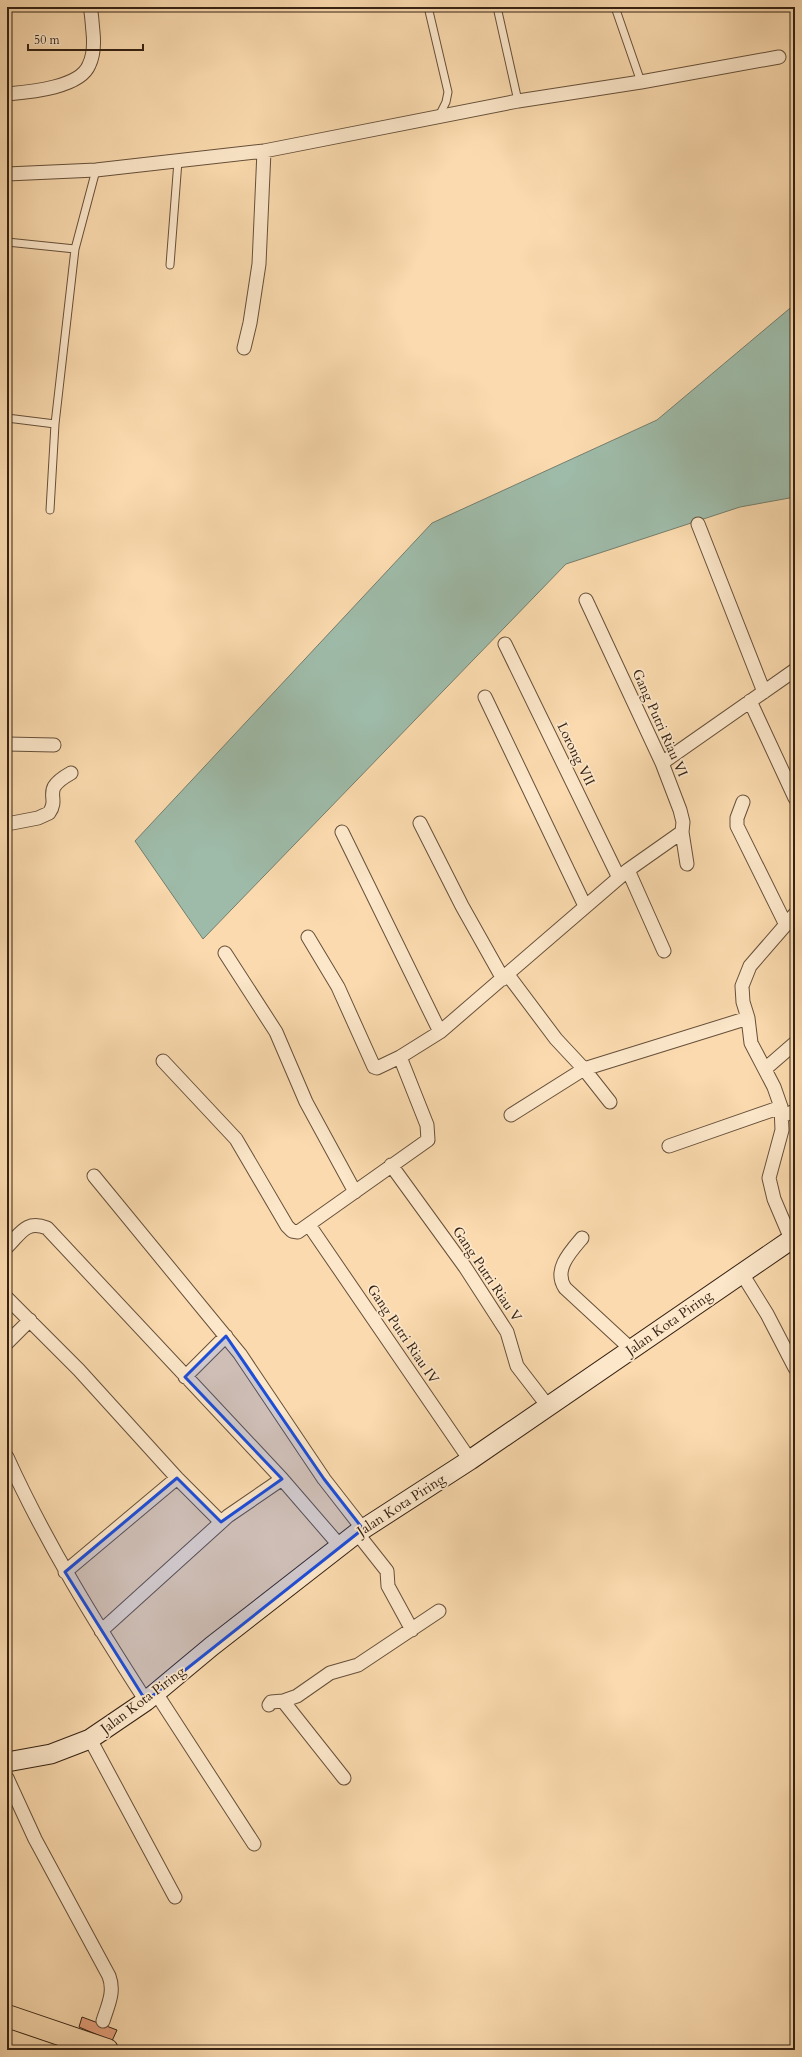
<svg xmlns="http://www.w3.org/2000/svg" width="802" height="2057" font-family="Cardo,serif">
<style>
.water{fill:#9ebba9;stroke:#747e6d}
.building{fill:#e6a07b;stroke:#352213}
.lines{fill:none;stroke-linecap:round;stroke-linejoin:round}
.lane-casing{stroke:#66503a;stroke-width:9}
.street-casing{stroke:#66503a;stroke-width:15}
.secondary-casing{stroke:#352213;stroke-width:21}
.highway-casing{stroke:#352213;stroke-width:24}
.lane{stroke:#fce7ca;stroke-width:7}
.street{stroke:#fce7ca;stroke-width:13}
.secondary{stroke:#fce7ca;stroke-width:19}
.highway{stroke:#fadaae;stroke-width:22}
.marked{fill:#1d4ed8;fill-opacity:0.2;stroke:#1d4ed8;stroke-width:3;stroke-linejoin:round}
.labels{text-anchor:middle;dominant-baseline:central;stroke-width:3.5;stroke-linejoin:round;paint-order:stroke}
.street-label{font-size:14px;fill:#352213;stroke:#fce7ca}
</style>
<rect width="100%" height="100%" fill="#fadaae"/>
<filter id="stains"><feTurbulence type="fractalNoise" baseFrequency=".005" numOctaves="4"/><feColorMatrix values="0 0 0 0 .2 0 0 0 0 .09 0 0 0 0 .02 0 0 0 .5 -.17"/></filter>
<radialGradient id="worn" r=".72"><stop offset=".6" stop-color="#630" stop-opacity="0"/><stop offset="1" stop-color="#630" stop-opacity=".3"/></radialGradient>
<!-- water -->
<path class="water" d="M795 304V497L740 507 566 564 203 939 135 841 432 523 657 420Z"/>
<!-- building -->
<path class="building" d="M82 2017 117 2030 112 2041 79 2027Z"/>
<g class="lines">
<!-- lane casing -->
<g class="lane-casing">
<path id="lane" d="M497 7 518 101
M615 7 641 82
M429 11 448 92 446 102 439 116
M7 242 75 249
M170 265 178 161
M7 418 55 424 75 249 96 170
M50 510 55 424"/>
</g>
<!-- street casing -->
<g class="street-casing">
<path id="street" d="M7 94C28 92 80 88 89 65 94 55 94 42 93 32 92 23 92 15 90 7
M7 174 96 170 264 151 518 101 641 82 779 57
M244 348 250 323 259 264 264 151
M698 524 764 692
M586 600 662 763 680 810 683 822 682 832 687 864
M505 644 619 878
M485 697 585 906
M750 701 795 798
M7 744 54 745
M662 763 795 670
M743 802 737 818V826L786 925
M420 823 462 906 503 979
M7 824 38 818 49 813C61 796 39 791 71 773
M342 832 440 1032
M628 870 664 951
M308 937 338 987 374 1067 377 1068 400 1057
M225 953 276 1032 306 1102 355 1192
M508 975 556 1039 584 1069 610 1102
M163 1061 236 1139 287 1226 292 1231 298 1232 428 1140 427 1125 400 1057 440 1032 628 870 682 832
M765 1069 795 1043
M511 1115 584 1069 748 1018
M782 1116 795 1111
M669 1146 781 1107
M391 1165 465 1267 507 1332 517 1366 547 1405
M94 1176 240 1354 324 1479 363 1529
M309 1225 470 1460
M582 1238C570 1252 553 1270 565 1288L631 1349
M791 1239 774 1199 769 1178 782 1130 781 1107 774 1087 751 1043 748 1018 743 1002 742 986 750 966 795 914
M7 1247C21 1233 26 1220 47 1228L282 1479 340 1546
M741 1272 767 1314 795 1368
M7 1298 79 1370 177 1478 221 1522
M7 1343 30 1320
M185 1377 226 1336
M7 1457C46 1543 95 1622 146 1701
M357 1533 387 1571 388 1586 412 1630
M65 1572 177 1478
M101 1631 228 1516 282 1479
M156 1693 254 1844
M283 1701 344 1778
M269 1705 271 1702 283 1701 297 1696 330 1673 358 1665 439 1611
M90 1739 175 1897
M7 1778 35 1839 109 1976C115 1992 108 2005 103 2021"/>
</g>
<!-- secondary casing -->
<g class="secondary-casing">
<path id="secondary" d="M7 1762 51 1754 90 1739 146 1701 212 1646 357 1533 470 1460 795 1237"/>
</g>
<!-- highway casing -->
<g class="highway-casing">
<path id="highway" d="M7 2016 107 2050"/>
</g>
<!-- lane -->
<use href="#lane" class="lane"/>
<!-- street -->
<use href="#street" class="street"/>
<!-- secondary -->
<use href="#secondary" class="secondary"/>
<!-- highway -->
<use href="#highway" class="highway"/>
</g>
<!-- marked area -->
<path class="marked" d="M226 1336 324 1479 363 1529 146 1701 65 1572 177 1478 221 1522 282 1479 185 1377Z"/>
<g class="labels">
<!-- street labels -->
<g class="street-label">
<text transform="translate(660 723) rotate(66)">Gang Putri Riau VI</text>
<text transform="translate(576 754) rotate(64)">Lorong VII</text>
<text transform="translate(487 1274) rotate(56)">Gang Putri Riau V</text>
<text transform="translate(669 1323) rotate(-35)">Jalan Kota Piring</text>
<text transform="translate(403 1334) rotate(56)">Gang Putri Riau IV</text>
<text transform="translate(401 1505) rotate(-33)">Jalan Kota Piring</text>
<text transform="translate(143 1700) rotate(-37)">Jalan Kota Piring</text>
</g>
</g>
<!-- margin -->
<rect width="802" height="2057" fill="none" stroke="#fadaae" stroke-width="24"/>
<rect x="8" y="8" width="786" height="2041" fill="none" stroke="#352213" stroke-width="2"/>
<rect x="12" y="12" width="778" height="2033" fill="none" stroke="#352213"/>
<!-- scale -->
<path d="M28 44v6h115v-6" fill="none" stroke="#352213" stroke-width="2"/>
<text x="34" y="44" font-size="12" fill="#352213" stroke="#fce7ca" stroke-width="3" paint-order="stroke">50 m</text>
<rect width="100%" height="100%" filter="url(#stains)"/>
<rect width="100%" height="100%" fill="url(#worn)"/>
</svg>
